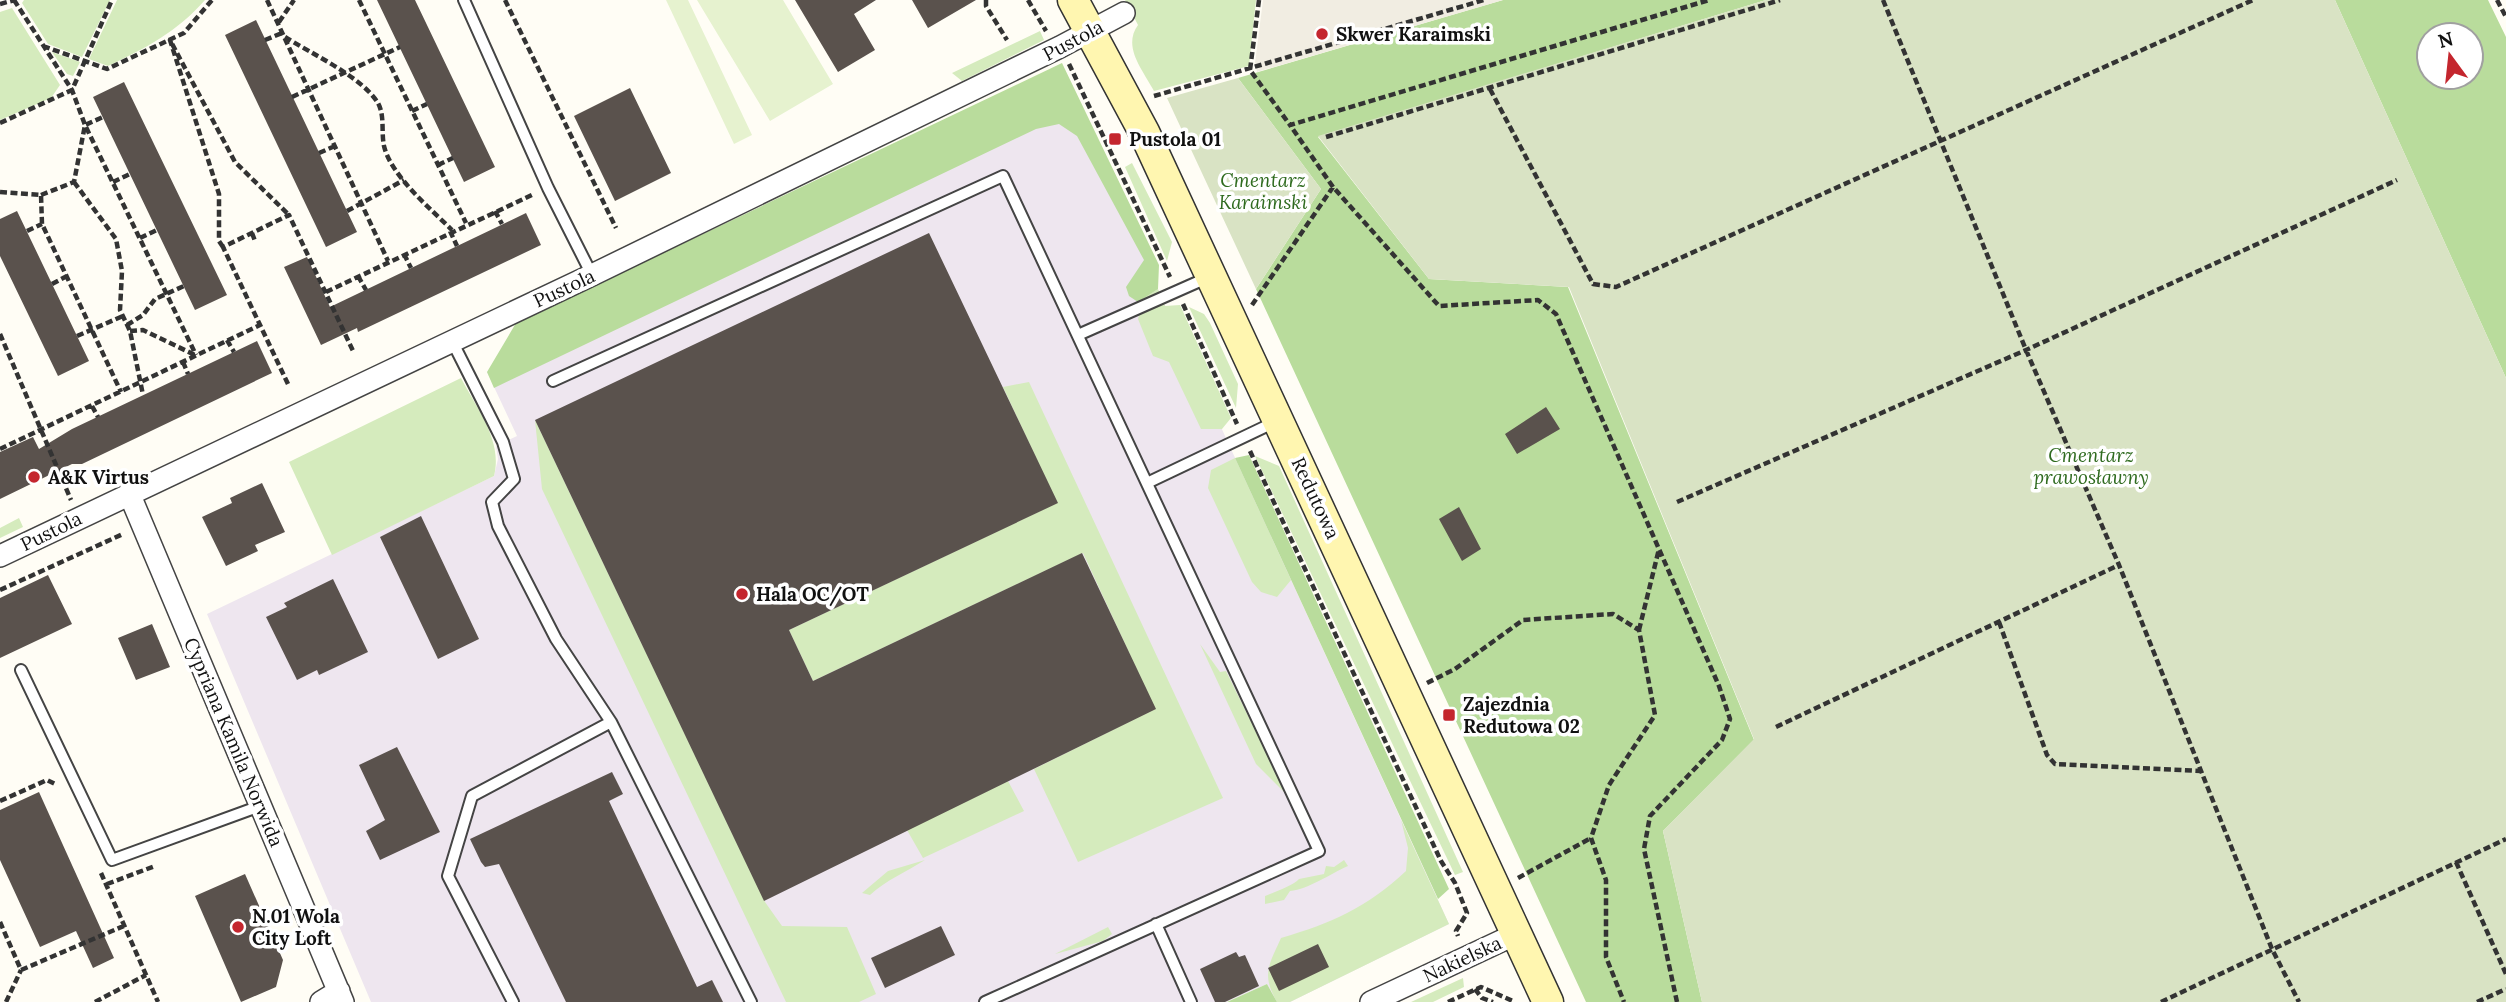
<svg xmlns="http://www.w3.org/2000/svg" width="2506" height="1002" font-family="Lora,serif">
<style>
.industrial{fill:#eee6ef}
.green{fill:#d5ebbd}
.forest{fill:#b9dc9c;fill-rule:evenodd}
.cemetery{fill:#d9e3c4}
.pitch{fill:#e6f2cf}
.plaza{fill:#f1ede2}
.building{fill:#5a524d}
.lines{fill:none;stroke-linecap:round;stroke-linejoin:round}
.lane-casing{stroke:#444;stroke-width:14}
.street-casing{stroke:#444;stroke-width:24}
.secondary-casing{stroke:#333;stroke-width:33}
.path{stroke:#333;stroke-width:4.5;stroke-dasharray:7 3.5;stroke-linecap:butt}
.lane{stroke:#fff;stroke-width:10}
.street{stroke:#fff;stroke-width:21}
.secondary{stroke:#fff6b0;stroke-width:30}
.poi-dot{fill:#c4262e;stroke:#fff;stroke-width:2.5}
.labels{text-anchor:middle;dominant-baseline:central;stroke-width:7;stroke-linejoin:round;paint-order:stroke}
.poi-label{font-size:19px;font-weight:bold;fill:#111;stroke:#fff;text-anchor:start}
.street-label{font-size:19px;fill:#111;stroke:#fff}
.park-label{font-size:19px;font-style:italic;fill:#2f6b1f;stroke:#fff}
</style>
<rect width="100%" height="100%" fill="#fffdf5"/>
<!-- industrial -->
<path class="industrial" d="M1069 96 1449 924 1290 1002H1277L1267 984 1227 1002H371L207 614 494 476 498 459 496 446 517 436 487 372Z"/>
<!-- green -->
<path class="green" d="M24 0H110L82 57 48 44 22 3Z
M117 0H205C177 32 146 48 108 66L89 59Z
M1125 0H1256L1249 66 1154 91C1143 70 1122 47 1138 25Z
M12 8 60 85 51 98 0 120V12Z
M1040 31 1044 40 962 81 952 73Z
M52 52 80 62 73 76 67 74Z
M1132 163 1172 242 1167 261 1125 167Z
M1158 289 1165 306 1180 305 1231 418 1222 429H1201L1169 362 1153 356 1138 319 1144 298Z
M1189 307 1204 314 1210 323 1238 384 1236 408Z
M461 378C477 409 503 441 494 476L332 555 289 462Z
M1029 382 1223 798 1078 862 1034 769 1155 709 1083 553 813 681 789 630 1057 503 1003 387Z
M535 420 765 902 782 926 847 927 876 994 859 1002H786L542 489Z
M1255 456 1279 466 1463 872 1455 875Z
M1235 458 1291 580 1277 597 1261 592 1252 582 1208 488 1211 470Z
M19 518 23 527 0 538V528Z
M1200 644 1220 672 1226 671 1287 795 1256 764Z
M1008 781 1024 811 923 858 907 830Z
M1401 820 1449 924 1290 1002H1277C1261 974 1269 965 1281 938 1332 923 1366 908 1406 871L1408 848Z
M925 860C906 872 886 880 870 895L862 893 888 871Z
M1344 860 1348 866C1330 874 1309 889 1290 891L1284 900 1265 904V896C1273 893 1294 885 1299 879L1324 874 1326 866 1334 867Z
M1108 927 1112 934 1103 941 1055 954Z
M1463 978 1464 987 1433 1002H1411Z"/>
<!-- forest -->
<path class="forest" d="M1503 0H1766L1318 137 1429 279 1568 287 1754 740 1663 831 1702 1002H1586L1256 289 1321 189 1238 78Z
M2335 0H2488L2506 37V378ZM2429 35H2471V77H2429Z
M1062 63 1159 265 1158 289 1138 302 1129 296 1126 287 1144 260 1077 136 1059 124 1036 129 494 388 487 372 516 323Z
M1249 455 1449 889 1438 899 1235 458Z
M1267 984 1277 1002H1227Z"/>
<!-- cemetery -->
<path class="cemetery" d="M1766 0H2335L2506 378V1002H1702L1663 831 1754 739 1569 287 1429 279 1318 136Z
M1238 78 1321 189 1256 289 1167 98Z"/>
<!-- pitch -->
<path class="pitch" d="M666 0H688L752 135 734 144Z
M697 0H783L833 84 770 121Z"/>
<!-- plaza -->
<path class="plaza" d="M1263 0H1503L1257 72 1255 63Z"/>
<!-- building -->
<path class="building" d="M377 0H415L495 167 464 182Z
M795 0H876L854 14 875 50 838 72Z
M912 0H976L928 28Z
M256 20 357 232 326 247 225 35Z
M124 82 227 295 195 310 93 97Z
M630 88 671 173 615 201 574 116Z
M17 211 89 361 58 376 0 256V219Z
M526 213 541 245 358 332 357 328 321 345 284 267 307 257 330 307Z
M929 233 1058 503 789 630 813 681 1082 553 1156 709 764 901 535 420Z
M257 341 272 373 82 464H72L0 499V452L33 437 39 449 72 429Z
M1546 407 1560 429 1517 454 1505 434Z
M262 483 285 532 255 545 258 551 226 566 202 517 232 503 230 498Z
M1459 507 1481 549 1462 561 1439 519Z
M421 516 479 639 438 659 380 537Z
M48 575 72 624 0 658V598Z
M333 579 368 652 319 675 317 670 297 680 266 617 287 607 284 603Z
M152 624 170 667 136 680 118 638Z
M397 747 440 832 380 860 366 831 385 820 359 765Z
M612 772 623 794 609 801 697 987 712 980 723 1002H566L499 864 485 867 481 862 470 839Z
M39 792 114 958 93 968 76 931 40 947 0 860V810Z
M245 874 283 960 276 987 241 1002 195 896Z
M941 926 955 955 885 988 871 958Z
M1318 944 1329 967 1279 991 1268 968Z
M1236 952 1239 957 1245 955 1259 986 1225 1002H1215L1200 969Z"/>
<g class="lines">
<!-- lane casing -->
<g class="lane-casing">
<path id="lane" d="M464 0 548 188 592 275
M1078 335 1209 277
M452 341 503 442 514 479 492 502 498 526 556 639 611 722 751 1002
M553 381 1003 176 1319 851 985 1002
M1147 483 1277 421
M21 670 112 860 260 806
M1156 924 1191 1002
M513 1002 448 876 472 796 611 722"/>
</g>
<!-- street casing -->
<g class="street-casing">
<path id="street" d="M129 493 343 1002
M0 556 592 275 1060 47 1124 13
M321 1002 339 991
M1371 1002 1516 934"/>
</g>
<!-- secondary casing -->
<g class="secondary-casing">
<path id="secondary" d="M1073 0 1144 132 1548 1002"/>
</g>
<!-- path -->
<path class="path" d="M14 0 72 90 85 125 196 355
M267 0 388 261
M359 0 466 223
M505 0 616 228
M986 0V6L1007 40
M1028 0 1046 31
M1259 0 1250 70 1290 125
M1883 0 2026 350 2119 565 2272 949 2299 1002
M2497 0 2506 17
M0 4 15 0
M279 22 294 0
M285 37C312 54 362 77 378 103 385 116 381 132 384 146 391 176 431 209 452 230
M265 40 282 33
M43 46 107 69 184 33 212 0
M1069 64 1170 277
M1490 89 1593 284 1616 287 2253 0
M1154 96 1484 0
M292 97 400 47
M412 111 427 104
M0 123 72 90 112 0
M1326 137 1780 0
M319 153 335 146
M438 165 453 158
M74 182 116 239 122 271 120 310 130 331 143 395
M113 182 130 174
M0 192 41 195 42 224 121 392
M41 195 74 182 85 125 103 117
M347 211 404 180
M495 211 502 224
M27 231 42 224
M450 231 457 246
M252 233 255 241
M140 238 157 230
M223 247 219 241V194L170 40 235 162 289 215
M404 254 411 268
M358 276 366 290
M52 284 67 276
M326 292 534 194
M1183 304 1237 424
M1252 305 1333 187
M127 325 143 315 155 299 184 286
M130 331 143 330 195 355
M0 334 71 500
M77 336 123 316
M227 340 234 352
M183 362 188 374
M288 384 223 247 289 215 354 353
M92 406 98 417
M0 449 260 325
M1250 451 1441 861 1455 883 1467 913 1456 931 1458 936
M1677 502 2026 350 2397 180
M0 590 123 534
M1999 622 2047 755 2055 764 2201 771
M1639 630 1659 549
M1427 683 1455 669 1523 620 1613 614 1639 630 1655 715 1609 785 1591 838 1606 880V957L1624 1002
M1776 727 2119 565
M0 801 47 780 57 785
M2456 862 2506 974
M101 873 158 1002
M1518 878 1591 838
M107 884 155 866
M0 922 21 970 126 925
M1475 989 1482 998 1493 1002
M6 1002 21 970
M95 1002 146 975
M1448 1002 1481 987 1515 1002
M1677 1002 1644 849 1650 816 1722 740 1730 719 1719 686 1556 314 1538 300 1439 306 1333 187 1290 125 1709 0
M2161 1002 2506 839
M2477 1002 2506 989"/>
<!-- lane -->
<use href="#lane" class="lane"/>
<!-- street -->
<use href="#street" class="street"/>
<!-- secondary -->
<use href="#secondary" class="secondary"/>
</g>
<!-- markers -->
<g class="poi-dot">
<circle cx="1322" cy="34" r="7"/>
<rect x="1108" y="132" width="14" height="14" rx="3.5"/>
<circle cx="34" cy="477" r="7"/>
<circle cx="742" cy="594" r="7"/>
<rect x="1442" y="708" width="14" height="14" rx="3.5"/>
<circle cx="238" cy="927" r="7"/>
</g>
<g class="labels">
<!-- poi labels -->
<g class="poi-label">
<text x="1336" y="34">Skwer Karaimski</text>
<text x="1129" y="139">Pustola 01</text>
<text x="48" y="477">A&amp;K Virtus</text>
<text x="756" y="594">Hala OC/OT</text>
<text x="1463" y="704">Zajezdnia<tspan x="1463" dy="22">Redutowa 02</tspan></text>
<text x="252" y="916">N.01 Wola<tspan x="252" dy="22">City Loft</tspan></text>
</g>
<!-- street labels -->
<g class="street-label">
<text transform="translate(1073 40) rotate(-28)">Pustola</text>
<text transform="translate(564 288) rotate(-25)">Pustola</text>
<text transform="translate(1316 498) rotate(65)">Redutowa</text>
<text transform="translate(51 531) rotate(-26)">Pustola</text>
<text transform="translate(234 742) rotate(67)">Cypriana Kamila Norwida</text>
<text transform="translate(1462 959) rotate(-25)">Nakielska</text>
</g>
<!-- park labels -->
<g class="park-label">
<text x="1263" y="180">Cmentarz<tspan x="1263" dy="22">Karaimski</tspan></text>
<text x="2091" y="455">Cmentarz<tspan x="2091" dy="22">prawosławny</tspan></text>
</g>
</g>
<!-- north arrow -->
<g transform="translate(2450 56) rotate(345)"><circle r="33" fill="#ffffff" stroke="#a0a0a0" stroke-width="2"/>
<path d="M0-5L12 26L0 18L-12 26Z" fill="#c4262e"/>
<text y="-10" font-size="19" font-weight="bold" text-anchor="middle" fill="#111111">N</text>
</g>
</svg>
